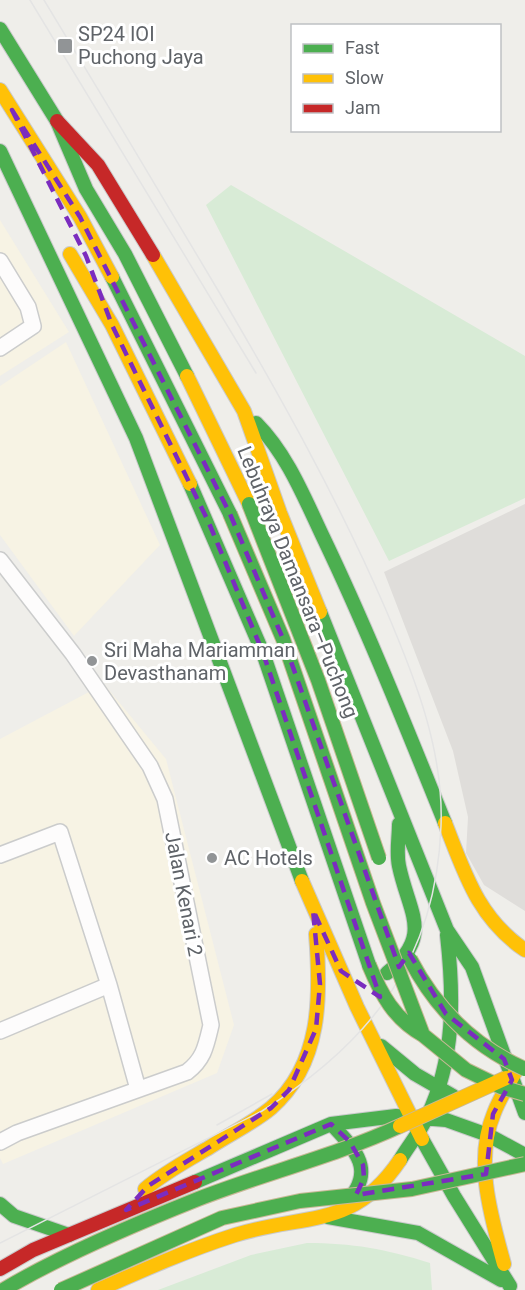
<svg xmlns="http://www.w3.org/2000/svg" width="525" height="1290" font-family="Roboto,sans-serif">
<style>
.commercial{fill:#f7f3e4}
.industrial{fill:#dfddda}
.green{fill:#d8ebd6}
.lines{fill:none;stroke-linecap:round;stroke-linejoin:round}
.street-casing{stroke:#cbcccc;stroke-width:18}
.fast-casing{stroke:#cacacb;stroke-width:16}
.slow-casing{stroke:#cacacb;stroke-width:16}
.jam-casing{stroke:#cacacb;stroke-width:16}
.street{stroke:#fdfcfc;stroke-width:15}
.fast{stroke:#4caf50;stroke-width:14}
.slow{stroke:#ffc107;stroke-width:14}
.jam{stroke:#c62828;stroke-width:14}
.tram{stroke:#e4e4e4;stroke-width:1.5}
.fast-bridge-casing{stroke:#c8b996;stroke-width:16;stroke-linecap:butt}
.slow-bridge-casing{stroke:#c8b996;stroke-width:16;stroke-linecap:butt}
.fast-bridge{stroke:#4caf50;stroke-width:14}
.slow-bridge{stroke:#ffc107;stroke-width:14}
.marked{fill:none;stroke:#7b2cbf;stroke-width:4.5;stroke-dasharray:12 8;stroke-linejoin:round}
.poi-dot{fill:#919496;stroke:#fff;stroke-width:2}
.labels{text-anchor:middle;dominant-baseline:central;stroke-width:6;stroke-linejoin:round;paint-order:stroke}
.poi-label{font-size:20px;fill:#5f6368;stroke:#fff;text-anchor:start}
.street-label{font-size:20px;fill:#5f6368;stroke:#fff}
</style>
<rect width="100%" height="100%" fill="#efeeea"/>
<!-- commercial -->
<path class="commercial" d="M0 220 69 332 0 376Z
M66 342 160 545 74 636 0 535V386Z
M104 684 166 759 234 1025 217 1073 3 1164 0 1158V739Z"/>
<!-- industrial -->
<path class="industrial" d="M525 504V911L484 885 466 853 468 817 453 751 384 572Z"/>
<!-- green -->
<path class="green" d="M231 185 525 356V498L389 561 206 205Z
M307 1243C352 1243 386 1249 430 1263L432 1290H158L251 1255Z"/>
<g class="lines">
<!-- street casing -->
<g class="street-casing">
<path id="street" d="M0 261 28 307 33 326 0 348
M0 560 73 654 150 766 165 799 211 1025C206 1046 204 1059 187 1072L17 1133 0 1142
M0 855 60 832 109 985 138 1089
M0 1031 109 985"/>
</g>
<!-- fast casing -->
<g class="fast-casing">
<path id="fast" d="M0 29 57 121 86 189 125 254 187 376
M0 151 136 438 302 881
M112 277 230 514
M256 423C287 454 304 497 323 537 368 631 406 727 445 823
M190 484 263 653 369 965
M320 612 447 930 472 967 525 1113
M387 973C434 935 409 914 399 866 396 852 399 838 399 824
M381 1046 415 1074 453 1096
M335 1128C361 1155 374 1175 344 1205
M422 1139 454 1196 510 1286
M400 1160C409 1145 420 1132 427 1117 455 1059 454 997 447 935
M195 1182 331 1124 396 1116 446 1120 488 1135 525 1155
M0 1204 14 1216 69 1235
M328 1217 418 1233 501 1280"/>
</g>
<!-- slow casing -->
<g class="slow-casing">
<path id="slow" d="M0 90 80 217 112 277
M70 254 112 325 190 484
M153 255 244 411 280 513 320 612
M187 376 249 504
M445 823C465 874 478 918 525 950
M302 881 357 1007 422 1139
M145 1189C165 1172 188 1160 210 1147 230 1134 253 1123 271 1108 322 1064 321 995 316 934
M504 1264C491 1216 474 1161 494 1113 500 1097 510 1082 518 1067
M98 1290C143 1270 188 1250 235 1235 305 1213 353 1230 400 1160"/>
</g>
<!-- jam casing -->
<g class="jam-casing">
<path id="jam" d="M57 121 98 165 153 255
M0 1269 33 1250 195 1182"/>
</g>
<!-- street -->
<use href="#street" class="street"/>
<!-- fast -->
<use href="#fast" class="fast"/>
<!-- slow -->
<use href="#slow" class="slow"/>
<!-- jam -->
<use href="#jam" class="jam"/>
<!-- tram -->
<path class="tram" d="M30 0 256 373
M217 1125 272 1094
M0 1243 262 1111C371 1042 436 960 441 826 444 751 415 678 386 610 338 499 280 396 219 292 161 194 103 97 44 0"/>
<!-- fast-bridge casing -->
<g class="fast-bridge-casing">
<path id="fast-bridge" d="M249 504 318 680 379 858
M230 514 283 639 373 903 423 1035 466 1070 501 1087 525 1094
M410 959C436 1009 473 1046 525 1069
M369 965C381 994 394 1019 423 1035
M3 1290C60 1256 135 1224 198 1199 265 1173 335 1156 400 1126
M61 1290 222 1218 300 1201 412 1189 525 1164"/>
</g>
<!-- slow-bridge casing -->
<g class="slow-bridge-casing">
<path id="slow-bridge" d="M400 1126 506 1078"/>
</g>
<!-- fast-bridge -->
<use href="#fast-bridge" class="fast-bridge"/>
<!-- slow-bridge -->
<use href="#slow-bridge" class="slow-bridge"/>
</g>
<!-- marked area -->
<path class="marked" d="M12 110 80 217 230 514 283 639 399 967 409 953 446 1014 504 1059 512 1080 493 1114 486 1174 356 1195 364 1178 363 1165 350 1142 331 1124 126 1210 148 1186 271 1108 289 1090 316 1029 320 984 313 910 341 971 380 997 263 653 209 523 112 325 86 256Z"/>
<!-- markers -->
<g class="poi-dot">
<rect x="57" y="38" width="16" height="16" rx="3"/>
<circle cx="92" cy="661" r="6"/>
<circle cx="212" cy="858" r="6"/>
</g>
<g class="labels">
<!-- poi labels -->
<g class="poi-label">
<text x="78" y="34">SP24 IOI<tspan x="78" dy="23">Puchong Jaya</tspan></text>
<text x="104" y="650">Sri Maha Mariamman<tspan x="104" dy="23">Devasthanam</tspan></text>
<text x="224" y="858">AC Hotels</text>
</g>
<!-- street labels -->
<g class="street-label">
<text transform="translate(298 582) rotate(68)">Lebuhraya Damansara–Puchong</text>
<text transform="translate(184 894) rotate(79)">Jalan Kenari 2</text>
</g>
</g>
<!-- legend -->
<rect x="291" y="24" width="210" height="108" fill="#ffffff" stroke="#bfc1c3" stroke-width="1.5"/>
<rect x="303" y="44" width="30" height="9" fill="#4caf50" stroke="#bfc1c3" stroke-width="1.5"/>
<text x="345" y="54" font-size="18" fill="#5f6368">Fast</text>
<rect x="303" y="74" width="30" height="9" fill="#ffc107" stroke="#bfc1c3" stroke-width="1.5"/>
<text x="345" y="84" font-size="18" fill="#5f6368">Slow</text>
<rect x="303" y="104" width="30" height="9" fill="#c62828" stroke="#bfc1c3" stroke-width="1.5"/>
<text x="345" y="114" font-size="18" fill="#5f6368">Jam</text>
</svg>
